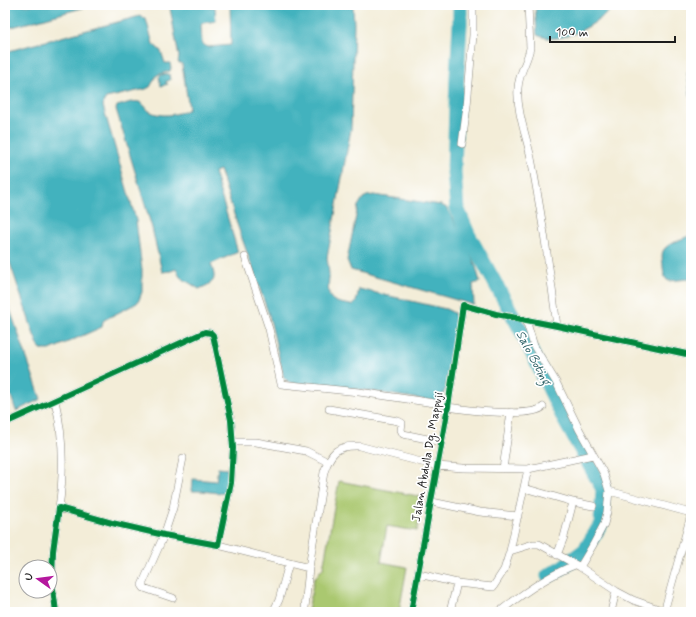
<svg xmlns="http://www.w3.org/2000/svg" width="696" height="617" font-family="Mynerve,sans-serif">
<style>
.green{fill:#aac86f;stroke:#637246}
.water{fill:#43b2be;stroke:#30676d}
.lines{fill:none;stroke-linecap:round;stroke-linejoin:round}
.river{stroke:#43b2be;stroke-width:15}
.street-casing{stroke:#88847a;stroke-width:8}
.street{stroke:#fff;stroke-width:7}
.cycleway-casing{stroke:#fff;stroke-width:8}
.cycleway{stroke:#00873e;stroke-width:6}
.labels{text-anchor:middle;dominant-baseline:central;stroke-width:3.5;stroke-linejoin:round;paint-order:stroke}
.street-label{font-size:12px;fill:#1c1c1c;stroke:#fff}
.water-label{font-size:13px;font-style:italic;fill:#2e6065;stroke:#fff}
</style>
<rect width="100%" height="100%" fill="#fff"/>
<filter id="ink" filterUnits="userSpaceOnUse"><feTurbulence type="fractalNoise" baseFrequency=".025" numOctaves="2"/><feDisplacementMap in="SourceGraphic" scale="8" xChannelSelector="R" yChannelSelector="G"/><feConvolveMatrix kernelMatrix="1 2 1 2 8 2 1 2 1" color-interpolation-filters="sRGB"/></filter>
<filter id="wash" filterUnits="userSpaceOnUse"><feTurbulence type="fractalNoise" baseFrequency=".012" numOctaves="4" result="noise"/><feDisplacementMap in="SourceGraphic" scale="16" xChannelSelector="R" yChannelSelector="G"/><feGaussianBlur stdDeviation="0.9" result="paint"/><feColorMatrix in="noise" values="0 0 0 0 0 0 0 0 0 0 0 0 0 0 0 0 0 1.4 0 .05"/><feComposite in="paint" operator="in"/></filter>
<g filter="url(#wash)">
<rect width="100%" height="100%" fill="#f3edd8"/>
<!-- green -->
<path class="green" d="M339 481 423 497 417 531 387 526 381 562 407 567 399 612 308 611 314 579 323 568Z"/>
<!-- water -->
<path class="water" d="M5 5H93L5 29Z
M181 5 215 7 216 21 203 23 201 25 202 44 208 47 231 45 230 5 353 6 354 24 351 129 327 258C328 264 329 271 329 277 327 299 329 302 352 305L356 302 359 289 446 309 454 313 457 322 446 388 441 399 433 401 330 385 290 383 284 378 283 374 269 315 238 227 220 170 214 172 238 252 211 264C217 281 215 282 199 289L180 277 176 269 171 271 162 272 152 228 116 109 117 106C122 105 133 100 139 102 143 103 146 108 149 111 161 118 177 115 189 109L182 64 178 62 179 57 170 8Z
M535 5H616C598 23 563 47 537 35Z
M140 16 146 19 153 44 161 51 165 63H170L171 68 170 71 157 75 150 87 146 89 106 98 104 101 103 106 136 220 142 270V292L139 300 137 303 106 319 103 321 102 327 50 350H43L39 347 34 335 5 248V52Z
M691 69V101L687 73Z
M168 74H169L170 80 165 82 168 84 161 86 159 77 161 75Z
M374 195 441 205 447 208 468 246 476 267 480 282 473 284 474 305 351 270 347 260 358 206 363 198 367 196Z
M691 235V281L688 279 669 281C663 278 664 273 663 267 663 262 661 256 663 251 667 243 683 239 691 235Z
M5 295 41 399 16 411 5 378Z
M218 468 228 469 227 478 230 479 228 494 201 491H192L193 479 216 481Z"/>
<g class="lines">
<!-- river -->
<path class="river" d="M460 5V24L457 76 454 172 457 208 468 234 522 332 564 419 603 489 601 524 585 550 560 569 548 576"/>
</g>
</g>
<g filter="url(#ink)">
<g class="lines">
<!-- street casing -->
<g class="street-casing">
<path id="street" d="M528 5 530 48C527 63 519 72 518 88 516 112 528 140 532 163 542 217 550 271 557 326
M462 144 467 106 473 35V5
M245 257 269 329 281 384 359 392 448 405
M526 320 534 346 556 382 579 429 604 474 609 491 607 512 604 524 593 545 580 567
M55 401C64 437 64 472 59 508
M448 407C466 410 531 418 543 407
M329 409 398 421 402 423 401 430 403 434 442 442
M5 423 205 332 211 333 213 335 231 420 233 448 231 483 218 545 164 535 112 523 59 508 53 551 52 581 56 612
M233 442H256L306 451 328 462
M503 469 511 412
M524 488 573 502 593 506
M609 491 691 513
M432 502 480 512 518 516
M218 545 309 568 324 472C331 452 337 445 359 446L437 466 463 468 528 469 593 455
M510 551 533 544H539L580 567 616 591
M557 555 564 537 573 502
M419 574 457 583
M173 598 144 588 142 585 164 535 173 508 183 458
M305 608 309 568
M273 612 279 600 289 563
M411 612 448 407 463 305 496 314 557 326 691 355
M450 612 457 583 493 587 504 570 510 551 528 469
M499 612C522 594 548 575 575 565
M611 612 616 591 633 600 667 612
M664 612 691 515"/>
</g>
<!-- street -->
<use href="#street" class="street"/>
<!-- cycleway casing -->
<g class="cycleway-casing">
<path id="cycleway" d="M5 423 205 332 211 333 213 335 231 420 233 448 231 483 218 545 164 535 112 523 59 508 53 551 52 581 56 612
M411 612 448 407 463 305 496 314 557 326 691 355"/>
</g>
<!-- cycleway -->
<use href="#cycleway" class="cycleway"/>
</g>
</g>
<g class="labels">
<!-- street labels -->
<g class="street-label">
<text transform="translate(428 457) rotate(-80)">Jalan Abdulla Dg. Mappuji</text>
</g>
<!-- water labels -->
<g class="water-label">
<text transform="translate(533 358) rotate(62)">Salo Boting</text>
</g>
</g>
<!-- margin -->
<rect width="696" height="617" fill="none" stroke="#fff" stroke-width="20"/>
<!-- north arrow -->
<g transform="translate(38 579) rotate(284)"><circle r="19" fill="#ffffff" stroke="#a4a4a4"/>
<path d="M0-3L7 15L0 10L-7 15Z" fill="#b5179e"/>
<text y="-6" font-size="11" font-weight="bold" text-anchor="middle" fill="#1c1c1c">U</text>
</g>
<!-- scale -->
<path d="M550 36v6h125v-6" fill="none" stroke="#1c1c1c" stroke-width="2"/>
<text x="556" y="36" font-size="12" fill="#1c1c1c" stroke="#ffffff" stroke-width="3" paint-order="stroke">100 m</text>
</svg>
